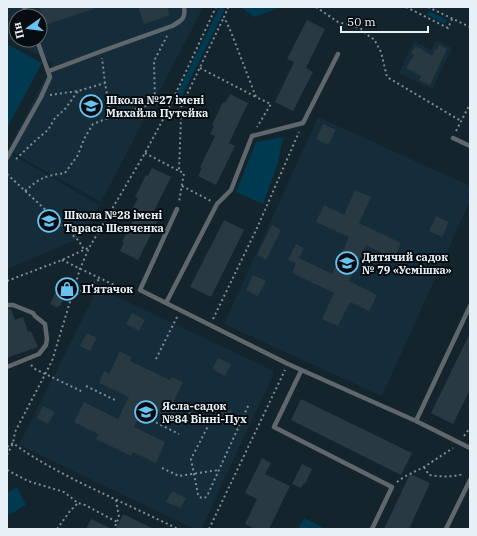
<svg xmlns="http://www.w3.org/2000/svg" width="477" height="536" font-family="'IBM Plex Serif',serif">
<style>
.built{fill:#152d3a;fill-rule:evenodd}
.green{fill:#003a51}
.building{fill:#283942}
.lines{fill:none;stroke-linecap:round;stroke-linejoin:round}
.path{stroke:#7e8c93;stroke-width:2;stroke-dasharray:2 3;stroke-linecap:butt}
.lane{stroke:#5f676c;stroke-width:4.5}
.labels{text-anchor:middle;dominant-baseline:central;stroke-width:4;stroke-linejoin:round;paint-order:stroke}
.poi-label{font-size:11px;font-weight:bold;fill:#e6f0f6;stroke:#060c10;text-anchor:start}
</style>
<rect width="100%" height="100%" fill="#13242d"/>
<!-- built -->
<path class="built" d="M7 7H203L192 29 101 202 8 150 53 63 7 38ZM16 16H40V40H16Z
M436 40 452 48 432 89 399 73 414 41 431 50Z
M318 117 470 186V201L382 396 224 324Z
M7 152 99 205 82 237 7 269Z
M98 288 272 370 274 373 201 529H195L19 445Z"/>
<!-- green -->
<path class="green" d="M220 7 225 9 180 100 175 97Z
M241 7H282L254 17Z
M429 11 447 20 445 24 427 15Z
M7 44 42 63 7 128Z
M283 137 278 163 263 204 236 192 256 142Z
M17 487 26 505 7 516V493Z
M304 518 326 529H298Z"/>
<!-- building -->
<path class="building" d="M39 7H93L94 9 45 25Z
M138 7H167L170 15 144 24Z
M307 20 325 29 306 68 313 72 293 111 275 102 294 62 287 59Z
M439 45 447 49 430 85 419 80 421 76 406 68 414 55 411 53 416 46 432 56 435 49 437 50Z
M230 94 248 103 229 143 235 146 216 185 198 176 202 168 200 167 215 136 210 134 214 126 212 125 223 102 225 103Z
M323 124 336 130 328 145 316 139Z
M152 168 171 177 151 217 158 221 138 260 120 251 124 242H122L138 211 133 208 138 198 135 197 146 175 148 176Z
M355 190 371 197 359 223 401 243 394 259 366 245 349 281 377 295 369 311 350 302 338 326 322 319 334 293 292 273 296 263 288 260 296 244 304 248 299 258 332 274 349 237 316 222 324 205 344 215Z
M436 216 449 222 442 237 429 231Z
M224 220 244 230 211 297 190 287Z
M272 225 281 230 266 260 257 255Z
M253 275 266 281 258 296 246 290Z
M60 283 70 288 60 306 56 307 50 304Z
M7 309H11L15 320 23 317 28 332 31 331 38 347 7 358Z
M132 313 145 320 139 331 126 324Z
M87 333 97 338 90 351 80 346Z
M470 333V390L453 424 431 413Z
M120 351 131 357 130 361 170 380 172 377 183 382 172 405 177 407 172 418 144 405 134 427 165 442 156 463 133 452 131 456 96 439 98 434 74 422 84 402 118 419 129 397 99 383 104 371 109 374Z
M218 358 231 364 225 376 212 369Z
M301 399 412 453 401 475 291 420Z
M43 406 55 412 48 424 37 418Z
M222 407 233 411 227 425 217 421Z
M262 458 271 463 265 474 290 486 269 529H255L245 524 257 499 245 493Z
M302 464 312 469 305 484 304 483 301 488 292 484Z
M410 474 430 483 409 529H384Z
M172 491 186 498 180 508 166 502Z
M123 514 154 529H116Z
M91 519 112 529H86Z"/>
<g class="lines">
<!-- path -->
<path class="path" d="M227 7 228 8 224 17 231 32 256 97 271 104 257 127
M316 7 338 22 360 28 371 38 374 39 381 52 387 77 461 121
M406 7 448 28 452 19
M428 7 470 27
M200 68 256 97
M50 95 78 91 105 83
M168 110 181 117 179 171 184 173 179 202
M111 117 155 103 154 61 167 36
M181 117V107L224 17
M456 131 470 104
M145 153 179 171
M16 159 36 140 48 130 55 118 65 109 78 91
M7 174 79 241 84 250
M182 186 211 201
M25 191C41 177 45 176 65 173L78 155 84 139 93 124 111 117 105 83 102 58
M62 260 133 294
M7 281 62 260 88 248
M72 297 100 279
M213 319 258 226 299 132
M156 359 177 317
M31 365 35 369 83 392
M86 386 117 401
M189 413 204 420 207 424V428L191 459 198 494 199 497C204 499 206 498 208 494L249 404
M147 418 179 434
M464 436 470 428
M7 447 13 443C34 459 56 470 79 482 112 498 145 513 178 529
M7 455 13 443 15 432 52 361 80 269 89 248 145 153 168 110 216 7
M424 467 429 475C442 477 452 477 464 474
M162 468 179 476 219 470
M7 470 28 481 64 492 78 503 85 505 117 522 114 529
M397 482 404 477 424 467 453 448
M116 500 119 517 117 522
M57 529 70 511 78 503
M209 529 285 370"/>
<!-- lane -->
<path class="lane" d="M24 7 28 16
M49 71 102 51 172 26C181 21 186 19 184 7
M453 138 470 146
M7 158 41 97 50 77 37 40
M177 209 140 290 288 364 416 421 470 448
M166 303 217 204 231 190 252 136 303 123 338 54
M7 305H13L33 313 35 316 45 324 47 339 46 345 39 354 7 367
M301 371 274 427 392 487 372 529
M416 421 470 306
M446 529 470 480"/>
</g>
<!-- icons -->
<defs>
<g id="school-ring" transform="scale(1.15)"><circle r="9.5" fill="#060c10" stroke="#69c3f1" stroke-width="1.5"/><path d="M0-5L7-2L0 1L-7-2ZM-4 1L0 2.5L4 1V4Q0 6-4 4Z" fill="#69c3f1"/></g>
<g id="shop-ring" transform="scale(1.15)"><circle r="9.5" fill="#060c10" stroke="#69c3f1" stroke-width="1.5"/><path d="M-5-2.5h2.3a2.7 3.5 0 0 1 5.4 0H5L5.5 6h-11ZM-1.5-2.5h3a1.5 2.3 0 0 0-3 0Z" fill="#69c3f1"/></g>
</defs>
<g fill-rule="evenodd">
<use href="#school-ring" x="91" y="106"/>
<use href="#school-ring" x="49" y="221"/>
<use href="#school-ring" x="347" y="263"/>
<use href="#shop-ring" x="67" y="289"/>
<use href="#school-ring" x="146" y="412"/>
</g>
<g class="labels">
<!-- poi labels -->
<g class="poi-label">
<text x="106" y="100">Школа №27 імені<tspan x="106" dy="13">Михайла Путейка</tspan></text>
<text x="64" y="215">Школа №28 імені<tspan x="64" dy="13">Тараса Шевченка</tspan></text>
<text x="362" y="257">Дитячий садок<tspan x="362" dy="13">№ 79 «Усмішка»</tspan></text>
<text x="82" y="289">П'ятачок</text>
<text x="162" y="406">Ясла-садок<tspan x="162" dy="13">№84 Вінні-Пух</tspan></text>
</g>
</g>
<!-- border -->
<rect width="477" height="536" fill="none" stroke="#e6f0f6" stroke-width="16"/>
<!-- north arrow -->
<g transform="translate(28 28) rotate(256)"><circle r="19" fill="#060c10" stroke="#60676c"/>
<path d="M0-3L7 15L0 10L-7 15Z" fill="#69c3f1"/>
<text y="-6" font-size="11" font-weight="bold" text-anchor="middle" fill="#e6f0f6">Пн</text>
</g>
<!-- scale -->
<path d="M341 26v6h87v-6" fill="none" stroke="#e6f0f6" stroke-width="2"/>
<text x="347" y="26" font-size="12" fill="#e6f0f6" stroke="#060c10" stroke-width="3" paint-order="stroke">50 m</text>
</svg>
